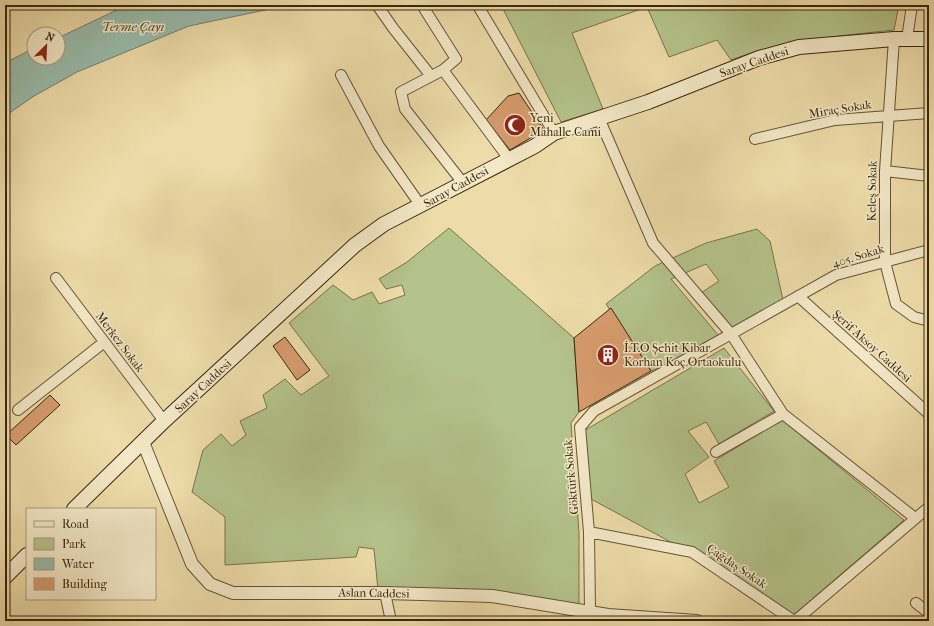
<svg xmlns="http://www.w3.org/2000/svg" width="934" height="626" font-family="'IM FELL French Canon',serif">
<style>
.green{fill:#b4c28b;stroke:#77744c}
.water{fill:#99bbab;stroke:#73806c}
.building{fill:#d79c6d;stroke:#3a270e}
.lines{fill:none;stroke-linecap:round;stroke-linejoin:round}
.minor-casing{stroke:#675435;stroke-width:12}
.tertiary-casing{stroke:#675435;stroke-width:14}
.secondary-casing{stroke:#3a270e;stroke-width:16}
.minor{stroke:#f3e8c7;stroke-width:10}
.tertiary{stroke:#f3e8c7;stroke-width:12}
.secondary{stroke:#f3e8c7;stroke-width:14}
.labels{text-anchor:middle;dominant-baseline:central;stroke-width:3;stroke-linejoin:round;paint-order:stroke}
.street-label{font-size:12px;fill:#3a270e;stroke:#f3e8c7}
.poi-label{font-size:12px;fill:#3a270e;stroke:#f3e8c7;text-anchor:start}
.water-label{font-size:13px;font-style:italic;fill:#524c35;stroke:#f3e8c7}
</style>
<rect width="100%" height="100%" fill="#eddca9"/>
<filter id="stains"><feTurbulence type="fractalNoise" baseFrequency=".005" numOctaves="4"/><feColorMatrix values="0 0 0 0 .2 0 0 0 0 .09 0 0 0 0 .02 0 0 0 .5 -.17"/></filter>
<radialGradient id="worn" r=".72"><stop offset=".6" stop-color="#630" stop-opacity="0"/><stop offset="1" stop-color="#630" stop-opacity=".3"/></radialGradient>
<!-- green -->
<path class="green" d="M501 5H899L894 30C839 36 783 40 731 60L717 40 669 57 647 7 572 33 603 109 561 122Z
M449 228 574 338 579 412 571 423 579 533V610L378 590 374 549 359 547 356 557 225 565V517L192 492 203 450 221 434 232 446 246 435 240 421 267 408 263 395 285 379 301 395 329 376 289 323 333 285 353 300 372 292 379 304 405 295 402 285 386 289 379 279 407 262Z
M757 229 770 241 783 300 728 330 698 295 719 281 706 264 671 279 719 336 672 363 651 371 606 304 655 266 706 243Z
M724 348 774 411 719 444 706 422 688 431 709 457 685 474 699 503 729 487 714 461 782 420 904 520 789 619 691 553 591 499 582 432Z"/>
<!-- water -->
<path class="water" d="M127 5H289L189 26 77 72 34 96 5 116V63L34 48V58H58V38Z"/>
<!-- building -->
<path class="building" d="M519 93 544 130 510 150 486 120 508 96Z
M611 308 651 371 579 412 574 338Z
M285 337 310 370 297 380 273 346Z
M50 395 60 405 16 445 6 435Z"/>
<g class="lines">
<!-- minor casing -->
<g class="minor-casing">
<path id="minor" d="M377 5 393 28 431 76
M422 5 456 59 443 70 401 92 405 109 463 183
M478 6 554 133
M894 39 885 171V262L896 304 914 317 929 321
M907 39 912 5
M443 70 509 159
M341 75 379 146 421 206
M599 118 653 243 731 334 783 414
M755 139 835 120 929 113
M885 171 929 176
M56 278 164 421
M798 296 929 414
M18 410 103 343
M716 452 783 414 915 518
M589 532 692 552 794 621
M385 593 391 621
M916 603 929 613
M590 611 589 532 580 427 594 411 836 275 929 250
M795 621 929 507"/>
</g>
<!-- tertiary casing -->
<g class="tertiary-casing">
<path id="tertiary" d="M143 442 192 564 210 584 233 593H385L492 596 608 615 697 621"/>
</g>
<!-- secondary casing -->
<g class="secondary-casing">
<path id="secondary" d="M74 509 164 421 355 245 384 224 535 146 554 133 648 102 759 58 799 47 894 39H929
M5 577 27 555"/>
</g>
<!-- minor -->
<use href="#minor" class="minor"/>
<!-- tertiary -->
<use href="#tertiary" class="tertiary"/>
<!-- secondary -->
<use href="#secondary" class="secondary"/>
</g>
<!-- icons -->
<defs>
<g id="mosque-disc" transform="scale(1.15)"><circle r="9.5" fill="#8f2418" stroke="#f3e8c7"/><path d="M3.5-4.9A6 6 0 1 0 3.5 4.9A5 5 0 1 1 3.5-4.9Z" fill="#fff"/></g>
<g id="building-disc" transform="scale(1.15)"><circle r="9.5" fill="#8f2418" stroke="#f3e8c7"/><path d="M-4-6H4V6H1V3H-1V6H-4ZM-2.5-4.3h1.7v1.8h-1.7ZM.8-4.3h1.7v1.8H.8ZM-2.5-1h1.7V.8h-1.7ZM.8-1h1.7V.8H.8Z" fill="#fff"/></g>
</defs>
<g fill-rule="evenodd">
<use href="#mosque-disc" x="515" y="125"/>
<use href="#building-disc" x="608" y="355"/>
</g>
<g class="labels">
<!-- street labels -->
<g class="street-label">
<text transform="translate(754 62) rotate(-19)">Saray Caddesi</text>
<text transform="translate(840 109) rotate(-9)">Miraç Sokak</text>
<text transform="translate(456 187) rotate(-29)">Saray Caddesi</text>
<text transform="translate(872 191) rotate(-89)">Keleş Sokak</text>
<text transform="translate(858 256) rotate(-17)">405. Sokak</text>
<text transform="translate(120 342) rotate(53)">Merkez Sokak</text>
<text transform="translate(872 346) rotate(42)">Şerif Aksoy Caddesi</text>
<text transform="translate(203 386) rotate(-43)">Saray Caddesi</text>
<text transform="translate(571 477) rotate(-95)">Göktürk Sokak</text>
<text transform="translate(737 566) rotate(34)">Çağdaş Sokak</text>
<text transform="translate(374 593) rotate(1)">Aslan Caddesi</text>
</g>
<!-- poi labels -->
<g class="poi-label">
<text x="530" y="118">Yeni<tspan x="530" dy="14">Mahalle Cami</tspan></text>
<text x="624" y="348">İ.T.O Şehit Kibar<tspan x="624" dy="14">Korhan Koç Ortaokulu</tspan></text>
</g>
<!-- water labels -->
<g class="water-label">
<text x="133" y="26">Terme Çayı</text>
</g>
</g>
<!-- margin -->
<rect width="934" height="626" fill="none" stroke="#eddca9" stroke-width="20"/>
<rect x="6" y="6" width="922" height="614" fill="none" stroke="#3a270e" stroke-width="2"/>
<rect x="10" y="10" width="914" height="606" fill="none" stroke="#3a270e"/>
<!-- legend -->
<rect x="26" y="508" width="130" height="92" fill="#f3e8c7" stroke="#a99b7d"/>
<rect x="34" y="521" width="20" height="6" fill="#f3e8c7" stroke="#a99b7d"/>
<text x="62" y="528" font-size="12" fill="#3a270e">Road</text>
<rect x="34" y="538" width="20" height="12" fill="#b4c28b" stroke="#a99b7d"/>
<text x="62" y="548" font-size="12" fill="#3a270e">Park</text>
<rect x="34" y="558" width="20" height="12" fill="#99bbab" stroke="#a99b7d"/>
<text x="62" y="568" font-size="12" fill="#3a270e">Water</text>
<rect x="34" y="578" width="20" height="12" fill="#d79c6d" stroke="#a99b7d"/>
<text x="62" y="588" font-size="12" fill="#3a270e">Building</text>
<!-- north arrow -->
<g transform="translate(46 46) rotate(24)"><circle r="19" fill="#f3e8c7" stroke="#a99b7d"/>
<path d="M0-3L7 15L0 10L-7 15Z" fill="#8f2418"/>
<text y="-6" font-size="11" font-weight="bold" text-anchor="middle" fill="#3a270e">N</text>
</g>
<rect width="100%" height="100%" filter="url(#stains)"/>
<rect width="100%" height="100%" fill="url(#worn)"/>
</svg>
